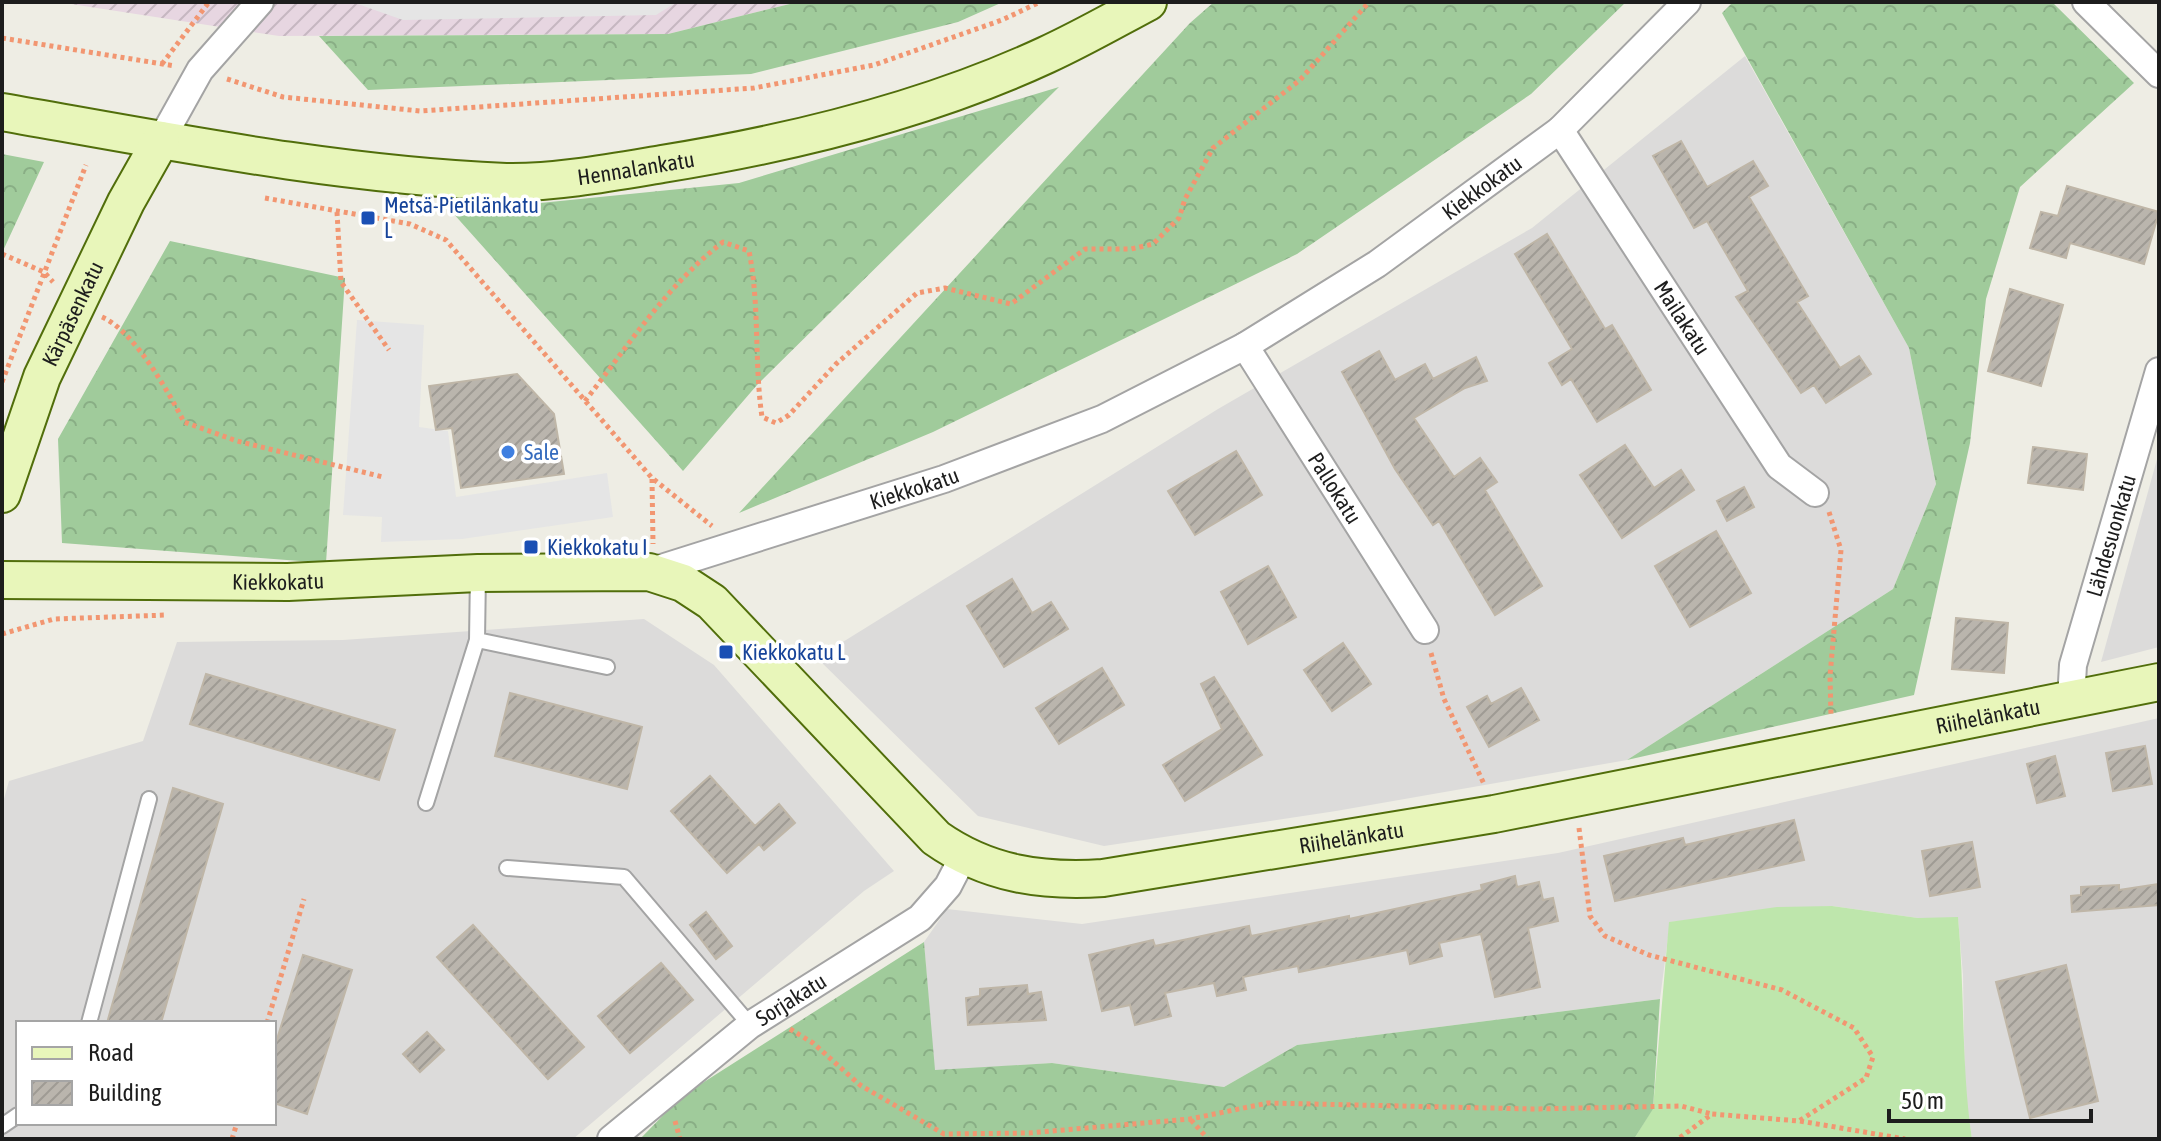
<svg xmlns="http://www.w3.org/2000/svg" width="2161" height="1141" font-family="'Asap Condensed',sans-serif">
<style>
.residential{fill:#dcdbda;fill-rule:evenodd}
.industrial{fill:url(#industrial-furrows)}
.grass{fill:#bee6ac}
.forest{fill:url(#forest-crowns)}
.parking{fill:#e5e5e5}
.building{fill:url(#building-hatch);stroke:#bfb6a7;stroke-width:2}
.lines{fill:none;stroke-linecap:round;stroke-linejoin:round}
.lane-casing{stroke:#a4a4a4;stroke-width:18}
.street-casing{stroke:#a4a4a4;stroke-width:30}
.secondary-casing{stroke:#516e0b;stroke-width:40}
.path{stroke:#f29671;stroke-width:5;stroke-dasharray:4 4;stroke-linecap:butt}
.lane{stroke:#fff;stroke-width:14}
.street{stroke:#fff;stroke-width:26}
.secondary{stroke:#e8f6ba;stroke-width:36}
.transit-dot{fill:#1a4fb4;stroke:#fff;stroke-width:3}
.shop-dot{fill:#3f7fe0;stroke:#fff;stroke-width:3}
.labels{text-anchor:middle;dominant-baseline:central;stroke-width:7;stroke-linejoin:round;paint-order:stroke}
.street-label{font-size:22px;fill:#1d1d1d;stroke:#fff}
.transit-label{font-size:22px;fill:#164399;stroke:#fff;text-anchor:start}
.shop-label{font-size:22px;fill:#366cbe;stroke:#fff;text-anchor:start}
</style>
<defs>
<pattern id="industrial-furrows" width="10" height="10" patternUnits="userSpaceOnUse" patternTransform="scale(2)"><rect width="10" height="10" fill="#e7d6e1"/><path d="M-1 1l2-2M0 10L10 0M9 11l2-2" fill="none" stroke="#c6b7c1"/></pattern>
<pattern id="forest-crowns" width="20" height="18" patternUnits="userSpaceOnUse" patternTransform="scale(2)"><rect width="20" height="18" fill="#a0cb9b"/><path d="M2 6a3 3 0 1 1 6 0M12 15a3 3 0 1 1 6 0" fill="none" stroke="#89ae85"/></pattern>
<pattern id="building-hatch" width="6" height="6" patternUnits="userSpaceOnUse" patternTransform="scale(2)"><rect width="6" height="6" fill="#bab5ad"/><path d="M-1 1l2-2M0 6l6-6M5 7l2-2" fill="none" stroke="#9f9b94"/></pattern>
</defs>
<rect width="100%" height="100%" fill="#eeede4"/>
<!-- residential -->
<path class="residential" d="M1745 56 1909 348 1936 484 1893 589 1627 760 1336 811 1104 846 978 816 817 658 1218 409 1532 228Z
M2159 452V647L2101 662Z
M644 619 714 665 894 871 864 891 573 1139H2V806L9 781 143 741 177 642 343 640ZM18 1023H274V1123H18Z
M2159 718V1139H1972L1965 1092 1963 975 1958 918H1918L1832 906 1670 922 1660 999 1297 1045 1224 1087 1052 1063 934 1071 924 942 947 909 1082 924 1558 853Z"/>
<!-- industrial -->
<path class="industrial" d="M58 2H798L668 34 279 36Z"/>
<!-- grass -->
<path class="grass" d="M1832 906 1918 918 1958 917C1965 991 1961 1066 1972 1139H1634L1653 1108 1669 922 1777 907Z"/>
<!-- forest -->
<path class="forest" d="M798 2H1003L958 22 751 74 368 90 319 36 668 34Z
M1214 2H1626L1531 94 1297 254 933 432 739 513 1190 23Z
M1733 2H2052L2134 83 2020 187 1986 299 1970 443 1914 695 1627 760 1893 589 1936 484 1909 348 1722 13Z
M1059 87 757 385 683 471 452 212 739 183Z
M2 154 44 162 2 253Z
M170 241 345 278 326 563 62 543 58 439Z
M924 942 935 1070 1052 1063 1224 1087 1297 1045 1660 999 1653 1109 1634 1139H640L682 1096Z"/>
<!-- parking -->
<path class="parking" d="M352 2H677L656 15 403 20Z
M357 320 424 325 419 427 448 431 456 497 607 473 613 517 462 539 381 542 382 517 343 515Z"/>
<!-- building -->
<path class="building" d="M1681 141 1707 187 1753 161 1768 186 1749 197 1808 296 1797 302 1840 368 1859 356 1871 374 1826 403 1814 385 1801 393 1736 297 1748 291 1707 221 1694 228 1653 156Z
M2067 186 2159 212 2144 264 2070 243 2066 258 2030 248 2041 212 2058 216Z
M1547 234 1605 329 1612 325 1651 390 1597 422 1571 379 1562 385 1549 363 1572 349 1515 254Z
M2010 289 2063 305 2041 386 1988 371Z
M1379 351 1395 380 1425 364 1433 379 1476 357 1487 381 1465 388 1414 418 1454 477 1480 458 1497 482 1485 490 1542 586 1495 615 1439 521 1433 525 1395 469 1342 372Z
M517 374 554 414 564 474 461 488 452 428 436 430 429 386Z
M1625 445 1654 488 1681 470 1694 490 1622 538 1580 475Z
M2033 447 2087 454 2083 490 2028 483Z
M1236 451 1262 495 1195 535 1168 491Z
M1744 487 1754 507 1727 521 1717 501Z
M1716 531 1751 593 1690 627 1655 566Z
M1268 566 1296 617 1248 644 1221 592Z
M1012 579 1032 613 1051 602 1068 629 1004 667 967 606Z
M1956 618 2008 623 2004 673 1952 669Z
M1343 643 1371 684 1332 711 1304 670Z
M1102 668 1124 705 1059 744 1036 708Z
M206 674 395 730 379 780 190 724Z
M1214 677 1262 755 1185 801 1163 765 1222 729 1201 684Z
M1521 688 1539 720 1489 747 1467 707 1487 696 1491 704Z
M510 693 642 727 627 789 495 756Z
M2145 746 2152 784 2113 791 2106 753Z
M2055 756 2065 796 2037 803 2027 764Z
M710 776 755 826 779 804 795 823 764 850 759 844 727 873 671 811Z
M173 788 223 804 161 1023H107Z
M1794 820 1804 860 1615 901 1604 856 1683 838 1685 845Z
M1972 842 1980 887 1930 896 1922 851Z
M1515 876 1517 887 1539 882 1543 900 1553 898 1558 921 1528 928 1540 987 1495 997 1481 934 1439 943 1442 956 1410 964 1407 950 1299 972 1298 966 1243 977 1246 990 1217 996 1214 983 1165 993 1171 1016 1135 1025 1130 1005 1102 1011 1089 955 1153 940 1155 946 1249 926 1251 936 1349 916V919L1482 890 1481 885Z
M2159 884V905L2072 912 2071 896 2081 895V887L2119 885V890Z
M706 912 732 946 716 959 690 925Z
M473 925 584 1047 548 1079 437 957Z
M303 955 352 970 307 1114 274 1103V1049Z
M661 963 693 1000 630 1053 598 1016Z
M2066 965 2098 1101 2030 1118 1996 982Z
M1027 985 1028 994 1041 992 1046 1020 968 1025 966 998 980 996V989Z
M427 1032 444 1050 420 1072 403 1054Z"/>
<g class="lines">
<!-- lane casing -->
<g class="lane-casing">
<path id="lane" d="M477 640 607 667
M426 803 477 640 478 573
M507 868 624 877 750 1025
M89 1023 149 799
M2 1126 18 1115"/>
</g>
<!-- street casing -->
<g class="street-casing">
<g id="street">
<path d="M2086 2 2159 74"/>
<path id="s1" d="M1560 130 1779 466 1815 493"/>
<path d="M161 140 200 70 260 2"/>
<path id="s2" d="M1245 346 1425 630"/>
<path id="s3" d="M649 572 944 479 1102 419 1245 346 1377 264 1560 130 1687 2"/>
<path id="s4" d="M2071 700 2073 665 2159 371"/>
<path id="s5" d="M611 1139 750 1025 920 918 948 886 963 857"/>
</g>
</g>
<!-- secondary casing -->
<g class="secondary-casing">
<g id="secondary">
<path id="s6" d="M2 112C168 141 337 175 506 182 554 183 614 172 662 164 793 143 925 111 1046 55 1081 39 1114 20 1148 2"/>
<path id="s7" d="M2 494 42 377 126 202 161 140"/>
<path id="s8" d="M2 580 288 582 478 573 649 572 683 583 712 602 936 838C987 874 1041 882 1103 878L1494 814 2159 682"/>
</g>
</g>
<!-- path -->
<path class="path" d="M2 38 175 66
M162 64 209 2
M227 79 283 97 420 111 754 88 874 65 1002 20 1040 2
M265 198 410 224 446 240 652 478 712 526
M337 212 341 282 389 350
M2 254 44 272 53 282
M102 317C134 331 168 391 184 422L237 441 383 477
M2 382 86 165
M585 401C628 346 667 285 723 242L749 251C760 306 754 362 762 417L776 423 789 415 836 364 917 293 945 288 1011 304 1085 249H1131L1153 244 1179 218 1185 199 1213 148 1300 80 1369 2
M652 479 653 544
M1829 512 1841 550 1830 676 1831 716
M2 634 54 619 167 615
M1431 653 1444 699 1484 784
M1579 828 1590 916 1605 936 1649 955 1782 990 1854 1028 1873 1057 1866 1078 1799 1121 1712 1114 1678 1139
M267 1023 304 899
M790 1029 813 1043 860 1085 944 1134 1029 1133 1190 1119 1268 1103 1534 1109 1681 1106 1712 1114
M1191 1120 1208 1139
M675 1121 680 1139
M1800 1121 1905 1139
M232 1139 237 1123"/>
<!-- lane -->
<use href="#lane" class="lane"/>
<!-- street -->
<use href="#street" class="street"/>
<!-- secondary -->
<use href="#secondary" class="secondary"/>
</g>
<!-- markers -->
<g class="transit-dot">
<rect x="360" y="210" width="16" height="16" rx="4"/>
<rect x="523" y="539" width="16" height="16" rx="4"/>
<rect x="718" y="644" width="16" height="16" rx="4"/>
</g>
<circle class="shop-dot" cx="508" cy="452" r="8"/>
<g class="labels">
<!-- street labels -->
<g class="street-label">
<text stroke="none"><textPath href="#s6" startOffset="640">Hennalankatu</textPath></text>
<text stroke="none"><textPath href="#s3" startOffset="924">Kiekkokatu</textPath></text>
<text stroke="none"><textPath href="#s7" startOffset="194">Kärpäsenkatu</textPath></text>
<text stroke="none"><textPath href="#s1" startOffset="224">Mailakatu</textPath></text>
<text stroke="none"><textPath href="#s3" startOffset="278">Kiekkokatu</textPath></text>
<text stroke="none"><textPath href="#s2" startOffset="168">Pallokatu</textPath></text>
<text stroke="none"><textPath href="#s4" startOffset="170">Lähdesuonkatu</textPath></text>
<text stroke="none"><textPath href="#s8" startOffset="276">Kiekkokatu</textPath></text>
<text stroke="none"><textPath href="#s8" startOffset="2118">Riihelänkatu</textPath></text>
<text stroke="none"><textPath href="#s8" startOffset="1470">Riihelänkatu</textPath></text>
<text stroke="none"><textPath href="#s5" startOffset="228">Sorjakatu</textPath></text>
</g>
<!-- transit labels -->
<g class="transit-label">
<text x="384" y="205">Metsä-Pietilänkatu<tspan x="384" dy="25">L</tspan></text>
<text x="547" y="547">Kiekkokatu I</text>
<text x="742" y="652">Kiekkokatu L</text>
</g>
<!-- shop labels -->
<g class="shop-label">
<text x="524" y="452">Sale</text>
</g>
</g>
<!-- border -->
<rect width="2161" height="1141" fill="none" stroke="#1d1d1d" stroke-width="8"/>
<!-- legend -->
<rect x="16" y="1021" width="260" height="104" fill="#ffffff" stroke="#a5a5a5" stroke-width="2"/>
<rect x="32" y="1047" width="40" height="12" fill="#e8f6ba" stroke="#a5a5a5" stroke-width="2"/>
<text x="88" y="1061" font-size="24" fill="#1d1d1d">Road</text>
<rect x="32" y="1081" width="40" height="24" fill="url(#building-hatch)" stroke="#a5a5a5" stroke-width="2"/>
<text x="88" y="1101" font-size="24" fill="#1d1d1d">Building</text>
<!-- scale -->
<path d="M1889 1109v12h202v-12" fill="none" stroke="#1d1d1d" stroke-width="4"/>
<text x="1901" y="1109" font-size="24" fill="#1d1d1d" stroke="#ffffff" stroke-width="6" paint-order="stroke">50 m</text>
</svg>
